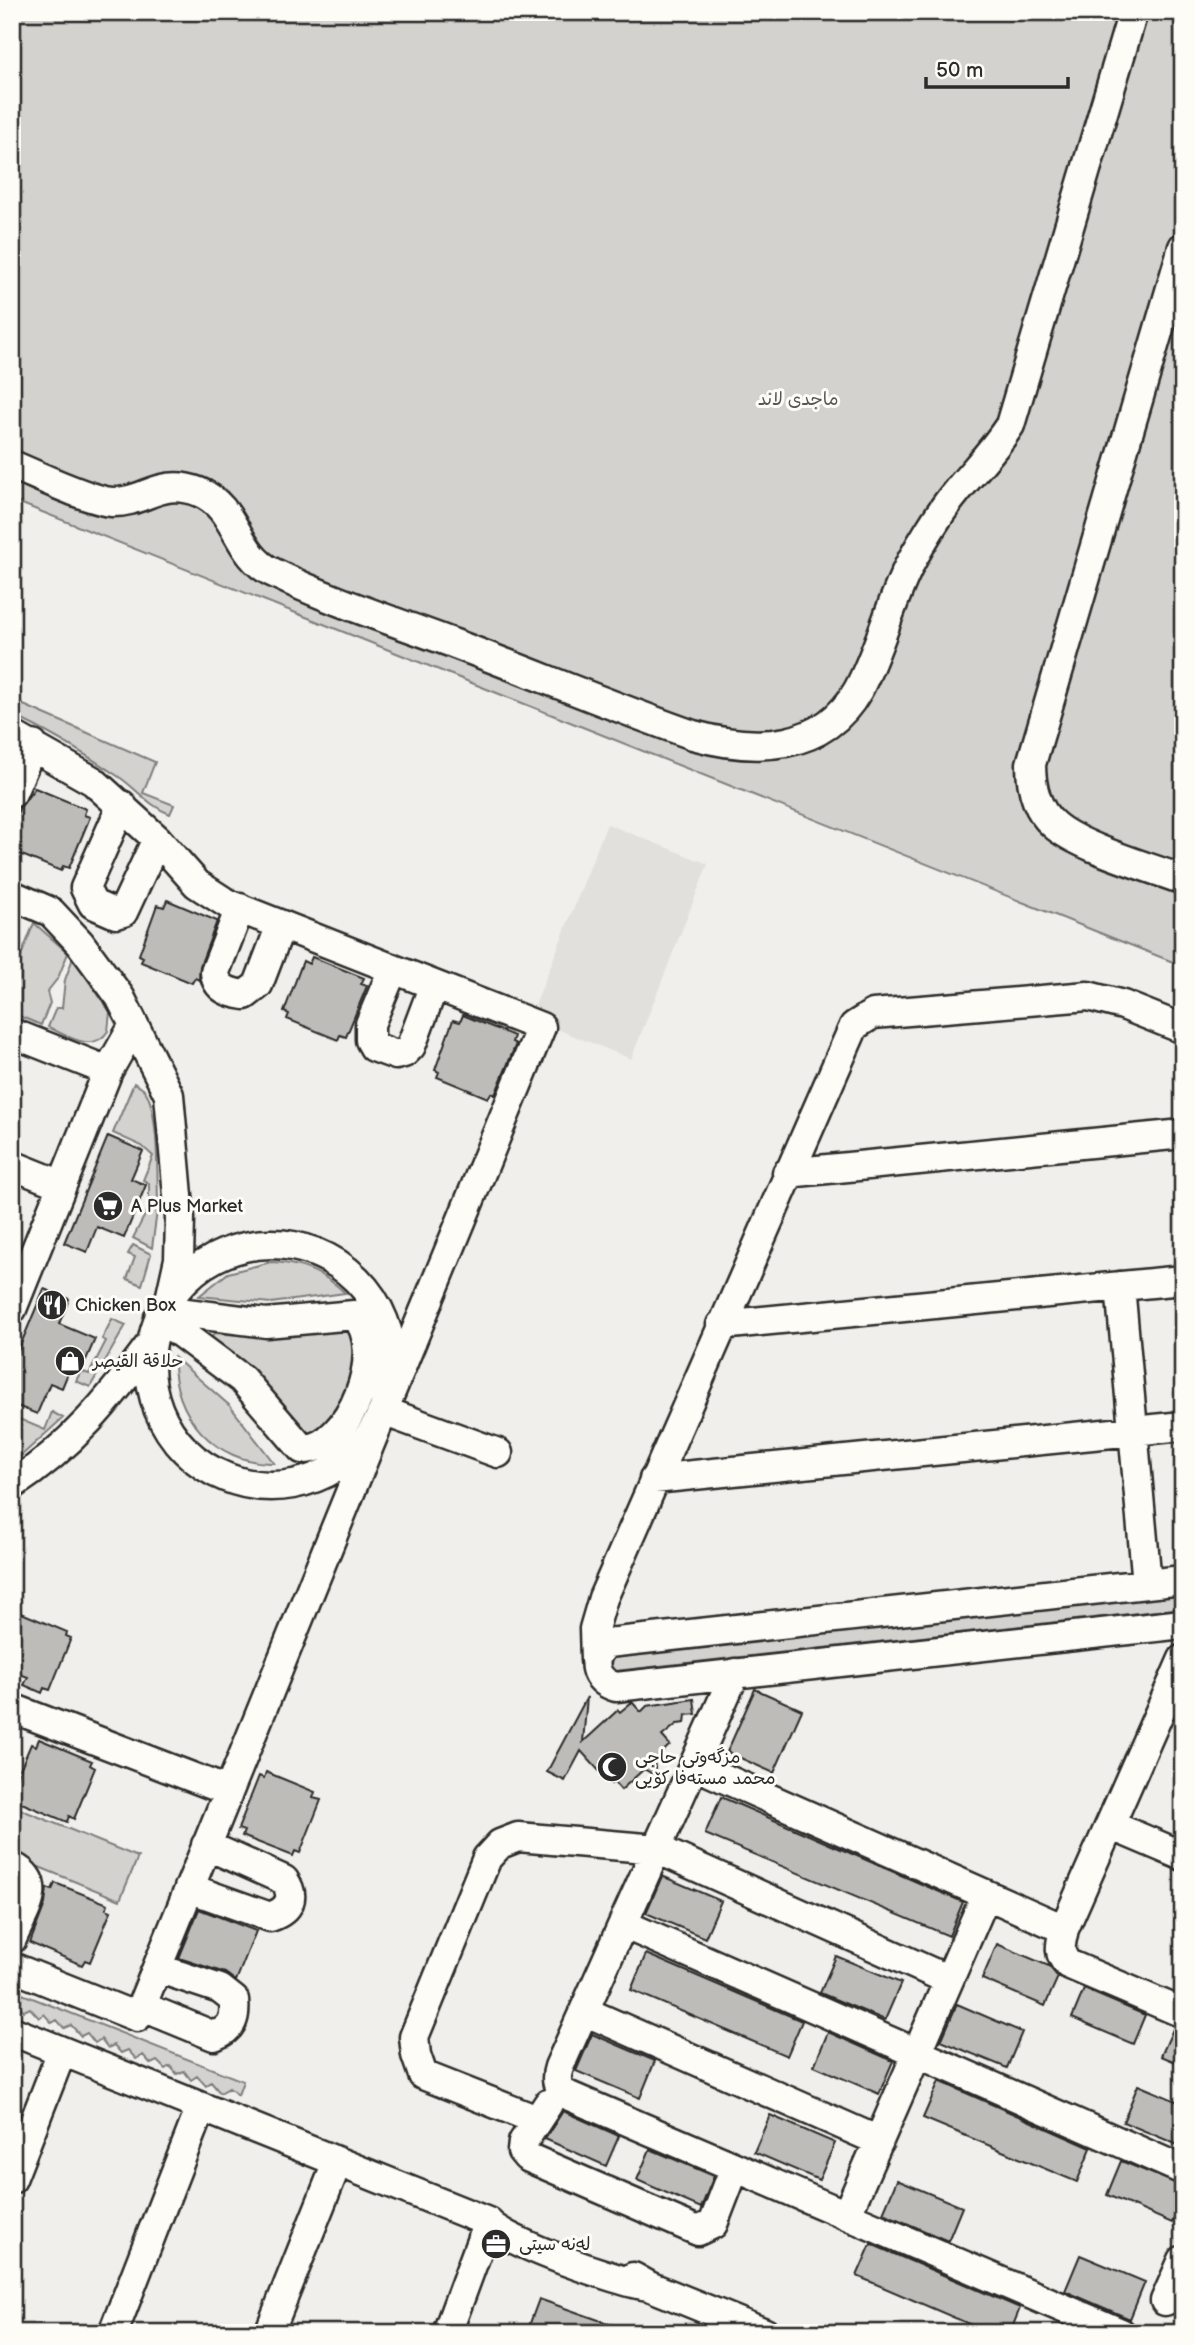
<svg xmlns="http://www.w3.org/2000/svg" width="1195" height="2345" font-family="'Balsamiq Sans','Playpen Sans Arabic',sans-serif">
<style>
.built{fill:#e1e0dc}
.green{fill:#d3d2cf;stroke:#7f7e7d;stroke-width:2}
.building{fill:#bdbcb8;stroke:#2b2b2b;stroke-width:2}
.lines{fill:none;stroke-linecap:round;stroke-linejoin:round}
.minor-casing{stroke:#2b2b2b;stroke-width:33}
.minor{stroke:#fdfcf7;stroke-width:28}
.labels{text-anchor:middle;dominant-baseline:central;stroke-width:6;stroke-linejoin:round;paint-order:stroke}
.park-label{font-size:18px;fill:#555554;stroke:#fdfcf7}
.poi-label{font-size:18px;fill:#2b2b2b;stroke:#fdfcf7;text-anchor:start}
</style>
<rect width="100%" height="100%" fill="#f0efeb"/>
<filter id="ink" filterUnits="userSpaceOnUse"><feTurbulence type="fractalNoise" baseFrequency=".0143" numOctaves="2"/><feDisplacementMap in="SourceGraphic" scale="14" xChannelSelector="R" yChannelSelector="G"/><feConvolveMatrix kernelMatrix="1 2 1 2 8 2 1 2 1" color-interpolation-filters="sRGB"/></filter>
<g filter="url(#ink)">
<!-- built -->
<path class="built" d="M607 824 708 864 631 1059 530 1018Z"/>
<!-- green -->
<path class="green" d="M12 12H1183V966L12 500Z
M12 700 155 762 143 793 174 805 170 814C151 807 138 791 122 779 87 755 51 733 12 715Z
M34 923 68 953 58 978 47 992 50 1003 41 1025 12 1013V979Z
M73 958 110 1012 108 1031C93 1054 68 1036 48 1027L56 1008H62L65 980Z
M134 1083C139 1086 145 1089 147 1094 159 1119 157 1176 158 1204L149 1199V1183L143 1180 153 1156 142 1146 113 1133Z
M149 1207 157 1211 152 1248 133 1238Z
M133 1245 151 1254 142 1285 127 1279 135 1257 128 1254Z
M271 1262C300 1263 325 1273 345 1293L271 1303 199 1296 228 1273Z
M112 1319 126 1325 90 1387 76 1381 81 1371 89 1374 106 1341 102 1339Z
M350 1322 356 1351 346 1401 311 1439 208 1344 214 1333C262 1338 303 1335 350 1322Z
M174 1357 230 1406 274 1463C215 1464 172 1415 174 1357Z
M52 1412 63 1418 12 1464V1416L45 1430Z
M1183 1594V1608L615 1671 609 1669 608 1661 613 1656Z
M17 1808 138 1857 120 1900 12 1856V1821Z
M12 1990 243 2081 238 2095 229 2088 220 2093 211 2082 206 2086 197 2076 191 2080 184 2071 177 2074 170 2066 165 2069 157 2061 151 2064 143 2055 136 2059 128 2050 121 2053 114 2045 108 2048 101 2039 95 2043 87 2033 81 2036 71 2025 64 2028 57 2020 52 2023 44 2014 39 2018 30 2008 24 2011 16 2002 12 2004Z"/>
<!-- building -->
<path class="building" d="M35 788 86 809 84 815 90 817 69 868 63 866 61 871 12 851V824L20 807Z
M167 900 217 921 200 966 199 980 195 978 192 983 141 962 143 957 139 955 157 905 164 907Z
M312 957 364 978 361 984 367 986 346 1037 340 1035 338 1040 287 1019 289 1014 284 1012 303 961 309 964Z
M463 1015 514 1036 512 1042 516 1044 495 1095 491 1093 488 1098 437 1077 439 1072 435 1070 453 1020 460 1022Z
M108 1136 143 1151 131 1179 146 1185 124 1238 97 1227 87 1252 64 1243Z
M44 1289 69 1299 59 1324 95 1339 86 1360 75 1356 62 1388 50 1383 37 1414 12 1404V1365Z
M12 1609 67 1632 66 1636 71 1638 50 1690 44 1688 42 1693 24 1685 28 1677 12 1671Z
M755 1689 802 1710 774 1773 727 1752Z
M587 1697 583 1742 618 1710 620 1712 632 1702 641 1712 647 1706 694 1699 696 1714 686 1715 685 1723 677 1724 662 1736 670 1745 654 1760 656 1776 644 1769 621 1790 614 1782 611 1784 581 1751 565 1781 547 1772Z
M39 1739 92 1761 90 1765 95 1768 74 1819 69 1816 67 1822 12 1799V1788L31 1744 36 1746Z
M266 1772 315 1792 313 1798 321 1800 300 1853 295 1851 293 1856 242 1836 244 1831 238 1829 259 1776 264 1778Z
M721 1797 963 1902 949 1936 705 1834Z
M662 1876 721 1901 705 1938 646 1913Z
M55 1883 108 1904 106 1909 111 1911 90 1962 85 1960 82 1965 30 1943 45 1904 47 1888 52 1890Z
M199 1909 256 1931 236 1981 225 1973 179 1958Z
M997 1944 1049 1966 1058 1977 1045 2006 982 1979Z
M646 1954 802 2021 787 2056 631 1990Z
M836 1956 901 1983 885 2020 820 1993Z
M1084 1989 1145 2015 1133 2044 1072 2018Z
M957 2004 1022 2032 1007 2068 941 2041Z
M1174 2027 1183 2029V2065L1161 2056Z
M828 2032 893 2061 879 2094 814 2066Z
M592 2034 655 2061 640 2098 576 2071Z
M939 2081 1091 2148 1077 2182 923 2118Z
M1138 2085 1183 2104V2147L1123 2122Z
M563 2111 619 2136 606 2166 545 2139Z
M770 2115 835 2143 819 2180 754 2152Z
M650 2149 714 2176 701 2208 637 2180Z
M1121 2161 1183 2186V2198L1172 2223 1107 2195Z
M897 2180 962 2207 948 2241 883 2213Z
M871 2244 1020 2308 1010 2333H990L857 2276Z
M1080 2255 1145 2282 1130 2319 1065 2291Z
M539 2299 627 2330V2333H547L529 2326Z"/>
<g class="lines">
<!-- minor casing -->
<g class="minor-casing">
<path id="minor" d="M1183 247 1031 764C1031 786 1036 809 1053 824 1078 847 1149 867 1183 880
M12 465C37 475 88 500 112 502 145 503 160 477 199 492 237 507 236 555 272 572 330 601 394 621 455 644 535 674 613 707 693 735 754 752 823 752 858 690 881 648 890 600 913 558 926 535 940 511 957 491 975 469 994 450 1010 425L1133 12
M12 735 93 781 157 839 197 884 228 904 541 1027 386 1404
M12 793 33 745
M122 805 85 888 93 904 116 914 123 912 157 839
M12 895 51 912 80 943 120 997 169 1095 180 1218 179 1259 171 1295
M240 908 215 972C216 989 230 993 245 995L258 985 281 925
M393 969 370 1024V1040L374 1047 396 1055 404 1053 411 1046 434 985
M12 1033 108 1071
M12 1165 62 1185
M787 1173 1183 1134
M150 1365a121 121 0 1 1 242 0a121 121 0 1 1-242 0Z
M1120 1286 1147 1584
M12 1309 108 1071 134 1025
M159 1317 242 1379 302 1449C349 1451 390 1347 354 1315L266 1323 163 1310
M721 1325 1183 1280
M383 1411 498 1453
M654 1479 1183 1426
M12 1485C72 1446 110 1399 152 1342
M1183 1580 608 1643C588 1657 593 1681 616 1687L1183 1624
M1183 1659 1064 1929C1061 1944 1057 1953 1068 1964L1183 2013
M595 1660 594 1629 603 1598 854 1026 873 1014 1088 996 1123 1005 1183 1029
M735 1673 559 2067C555 2079 556 2087 567 2095L1121 2333
M12 1708 228 1791
M694 1765 1064 1929
M1110 1825 1183 1856
M12 1866C47 1883 23 1912 12 1939
M189 1888 270 1917C290 1910 296 1897 284 1880L206 1845
M623 1924 1183 2170
M12 1967 137 2017 380 1419
M141 2006 214 2036C232 2029 236 2019 234 2000L220 1989 157 1968
M584 2011 879 2141
M12 2031 488 2222C504 2242 621 2283 649 2286
M548 2104 523 2142 522 2151 527 2157 698 2231 713 2224 735 2167
M537 2120 423 2075 416 2055 414 2037 487 1858 500 1844 518 1837 657 1849 949 1980
M12 2179 62 2051
M847 2214 986 1895
M633 2277 649 2286 765 2333
M1165 2301 1183 2260
M113 2333 201 2107
M269 2333 337 2163
M447 2333 488 2222"/>
</g>
<!-- minor -->
<use href="#minor" class="minor"/>
</g>
</g>
<!-- icons -->
<defs>
<g id="supermarket-disc" transform="scale(1.575)"><circle r="9.5" fill="#2b2b2b" stroke="#fdfcf7"/><path d="M-6-5.5h2.5l.6 2H6L4.5 2H-2.5L-4.4-4H-6ZM-1.5 3.2a1.3 1.3 0 1 0 .1 0ZM3 3.2a1.3 1.3 0 1 0 .1 0Z" fill="#fff"/></g>
<g id="restaurant-disc" transform="scale(1.575)"><circle r="9.5" fill="#2b2b2b" stroke="#fdfcf7"/><path d="M-5-6h1v4h1v-4h1v4h1v-4h1v5L-1.5 .5V6h-2V.5L-5-1ZM5-6V6H3V1.5H1.5Q1.5-4 5-6Z" fill="#fff"/></g>
<g id="shop-disc" transform="scale(1.575)"><circle r="9.5" fill="#2b2b2b" stroke="#fdfcf7"/><path d="M-5-2.5h2.3a2.7 3.5 0 0 1 5.4 0H5L5.5 6h-11ZM-1.5-2.5h3a1.5 2.3 0 0 0-3 0Z" fill="#fff"/></g>
<g id="mosque-disc" transform="scale(1.575)"><circle r="9.5" fill="#2b2b2b" stroke="#fdfcf7"/><path d="M3.5-4.9A6 6 0 1 0 3.5 4.9A5 5 0 1 1 3.5-4.9Z" fill="#fff"/></g>
<g id="office-disc" transform="scale(1.575)"><circle r="9.5" fill="#2b2b2b" stroke="#fdfcf7"/><path d="M-6-3h4V-5.5h4V-3h4V5H-6ZM-1-4.5V-3h2v-1.5ZM-6 0V1H6V0Z" fill="#fff"/></g>
</defs>
<g fill-rule="evenodd">
<use href="#supermarket-disc" x="108" y="1206"/>
<use href="#restaurant-disc" x="52" y="1305"/>
<use href="#shop-disc" x="70" y="1361"/>
<use href="#mosque-disc" x="612" y="1767"/>
<use href="#office-disc" x="496" y="2244"/>
</g>
<g class="labels">
<!-- park labels -->
<g class="park-label">
<text x="798" y="399">ماجدی لاند</text>
</g>
<!-- poi labels -->
<g class="poi-label">
<text x="131" y="1206">A Plus Market</text>
<text x="75" y="1305">Chicken Box</text>
<text x="93" y="1361">حلاقة القيصر</text>
<text x="635" y="1757">مزگەوتی حاجی<tspan x="635" dy="21">محمد مستەفا کۆیی</tspan></text>
<text x="519" y="2244">لەنە سیتی</text>
</g>
</g>
<!-- margin -->
<rect width="1195" height="2345" fill="none" stroke="#fdfcf7" stroke-width="42"/>
<rect x="21" y="21" width="1153" height="2303" fill="none" stroke="#2b2b2b" stroke-width="2.5" filter="url(#ink)"/>
<!-- scale -->
<path d="M926 77v10h142v-10" fill="none" stroke="#2b2b2b" stroke-width="3.5"/>
<text x="936" y="77" font-size="21" fill="#2b2b2b" stroke="#fdfcf7" stroke-width="5" paint-order="stroke">50 m</text>
</svg>
